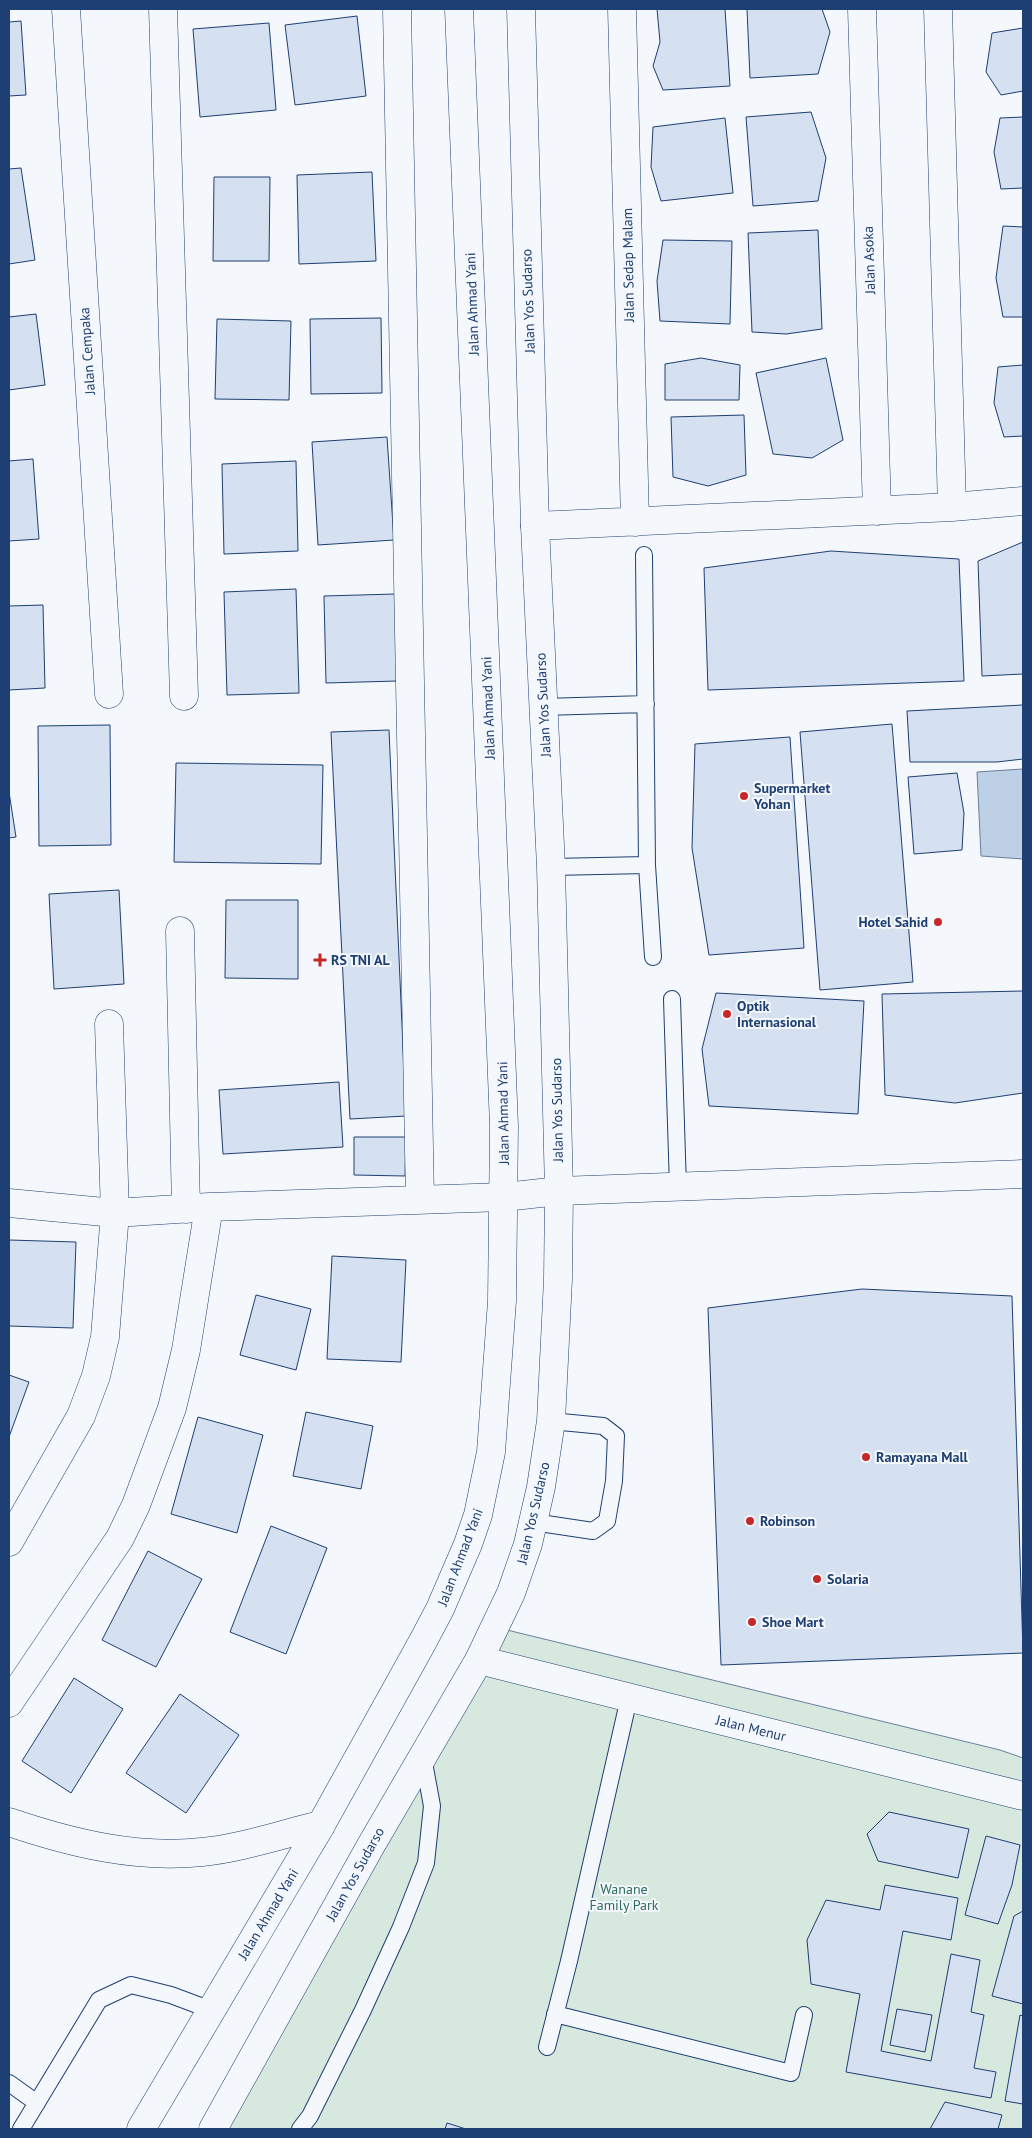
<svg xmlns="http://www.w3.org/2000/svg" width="1032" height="2138" font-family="'PT Sans',sans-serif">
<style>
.green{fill:#d7e8df;stroke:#687fa3}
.water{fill:#bed0e5;stroke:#687fa3}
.building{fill:#d5e0f0;stroke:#1d3f73}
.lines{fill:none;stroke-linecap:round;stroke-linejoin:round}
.lane-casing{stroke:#1d3f73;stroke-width:18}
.street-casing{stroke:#1d3f73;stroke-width:29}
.highway-casing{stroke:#1d3f73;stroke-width:29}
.lane{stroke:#f4f7fb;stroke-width:16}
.street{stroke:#f4f7fb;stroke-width:28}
.highway{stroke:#f4f7fb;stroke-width:28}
.poi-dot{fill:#c62828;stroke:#f4f7fb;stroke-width:2}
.labels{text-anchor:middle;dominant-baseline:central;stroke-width:4;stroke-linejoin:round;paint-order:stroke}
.street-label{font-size:14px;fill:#1d3f73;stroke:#f4f7fb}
.poi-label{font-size:14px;font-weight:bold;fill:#1d3f73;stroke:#f4f7fb;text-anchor:start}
.park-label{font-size:14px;fill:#2c6c60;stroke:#f4f7fb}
</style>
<rect width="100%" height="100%" fill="#f4f7fb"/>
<!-- green -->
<path class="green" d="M507 1630 1000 1750 1023 1758V2129H226Z"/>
<!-- water -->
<path class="water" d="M1023 769V859L981 856 977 772Z"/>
<!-- building -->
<path class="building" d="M657 9H725L730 86 663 90 653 66 660 42Z
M747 9H822L830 32 818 74 750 78Z
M357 16 366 96 295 105 285 25Z
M21 21 26 95 9 96V22Z
M269 23 276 110 200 117 193 29Z
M1023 28V91L1001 95 986 72 992 33Z
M811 112 826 158 818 201 753 206 746 117Z
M1023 117V188L1001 189 994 152 1000 118Z
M725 118 733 193 661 201 651 167 653 127Z
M21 168 35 260 9 264V169Z
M372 172 376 261 299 264 297 175Z
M214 177H270L269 261H213Z
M1003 226 1023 227V317H1003L996 278Z
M818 230 822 329 786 334 752 332 748 233Z
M663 240 732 241 730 324 660 321 657 281Z
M36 314 45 385 9 390V317Z
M381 318 382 393 311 394 310 319Z
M217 319 291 321 289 400 215 399Z
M701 358 740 365 739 400H665V364Z
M826 358 843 440 812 458 773 454 756 373Z
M1023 365V436L1004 437 994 403 998 367Z
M744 415 746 475 708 486 673 477 671 417Z
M387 437 394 540 318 545 312 442Z
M33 459 39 539 9 541V461Z
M296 461 298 551 224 554 222 464Z
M1023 542V674L982 676 978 561Z
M831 551 959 559 964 681 708 690 704 568Z
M296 589 299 693 227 695 224 592Z
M395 594 397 681 326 683 324 596Z
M43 605 45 688 9 690V606Z
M1023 705V759L997 762H910L907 711Z
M892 724 913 982 820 990 800 732Z
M110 725 111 845 39 846 38 726Z
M389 730 406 1116 350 1119 331 732Z
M790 737 804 948 709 955 692 848 695 744Z
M176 763 323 765 321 864 174 862Z
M957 773 964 813 962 850 914 854 908 777Z
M9 792 16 837 9 838Z
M119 890 124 984 54 989 49 894Z
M226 900H298V979L225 978Z
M1023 991V1093L955 1103 885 1095 882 994Z
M716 993 864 1001 858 1114 709 1106 702 1049Z
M339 1082 343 1147 223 1154 219 1090Z
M354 1137H406L405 1176 354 1175Z
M9 1240 76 1242 73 1328 9 1326Z
M332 1256 406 1260 401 1362 327 1359Z
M862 1289 1012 1296 1023 1653 721 1665 708 1308Z
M256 1295 311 1309 296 1370 240 1355Z
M9 1375 29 1382 9 1437Z
M306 1412 373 1426 361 1489 293 1476Z
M198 1417 263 1435 237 1533 171 1514Z
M271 1526 327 1548 286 1654 230 1632Z
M148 1551 202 1579 156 1667 102 1640Z
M74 1678 123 1709 71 1793 22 1761Z
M180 1694 239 1735 186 1813 126 1773Z
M889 1812 969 1829 958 1878 878 1861 867 1834Z
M986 1836 1020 1845 1012 1885 998 1924 965 1915Z
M885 1885 958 1898 951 1940 903 1931 881 2051 931 2061 951 1954 980 1960 971 2012 984 2015 974 2068 996 2072 991 2098 846 2072 860 1994 811 1984 807 1940 826 1900 880 1910Z
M1023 1911V2004L992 1996 1014 1916Z
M897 2009 932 2015 925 2052 890 2045Z
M1020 2015 1023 2016V2104L1005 2101Z
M945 2102 1002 2115 998 2129H930Z
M447 2123 466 2129H445Z"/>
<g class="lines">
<!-- lane casing -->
<g class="lane-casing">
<path id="lane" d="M644 555 647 865
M543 707 646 704
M551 867 647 865 653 957
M672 999 678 1187
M533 1522 593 1531 607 1521 614 1481 616 1436 603 1426 551 1421
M555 2014 791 2073 804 2015
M547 2047 569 1961 629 1698
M9 2083 37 2103
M21 2129 99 2000 131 1985 171 1995 211 2010
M300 2129 310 2116 363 2010 401 1927 426 1863 432 1806 423 1757"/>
</g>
<!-- street casing -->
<g class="street-casing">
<path id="street" d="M66 9 109 694
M163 9 184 696
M397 9 420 1200
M622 9 635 522
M862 9 877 511
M938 9 952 507
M535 526 952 507 1023 501
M180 931 186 1209
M9 1203 115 1213 209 1207 504 1197 559 1191 1023 1174
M9 1542 81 1416 96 1376 105 1337 115 1213 109 1024
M479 1660 1023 1796
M9 1703 120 1538 136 1505 172 1408 186 1350 209 1207
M9 1822C71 1843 136 1859 202 1852 242 1848 282 1834 321 1825"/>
</g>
<!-- highway casing -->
<g class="highway-casing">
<path id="highway" d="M141 2129 321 1825 422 1643 440 1609 468 1544 478 1515 491 1452 502 1301 504 1126 459 9
M213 2129 370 1847 479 1660 511 1593 528 1544 541 1487 551 1421 558 1279 559 1191 551 867 535 526 521 9"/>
</g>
<!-- lane -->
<use href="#lane" class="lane"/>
<!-- street -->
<use href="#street" class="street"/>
<!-- highway -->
<use href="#highway" class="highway"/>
</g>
<!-- markers -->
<g class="poi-dot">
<circle cx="744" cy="796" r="5"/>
<circle cx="938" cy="922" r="5"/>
<path d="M317.5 952.5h5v5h5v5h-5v5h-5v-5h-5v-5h5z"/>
<circle cx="727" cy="1014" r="5"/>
<circle cx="866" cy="1457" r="5"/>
<circle cx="750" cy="1521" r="5"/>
<circle cx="817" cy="1579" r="5"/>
<circle cx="752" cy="1622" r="5"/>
</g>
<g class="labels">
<!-- street labels -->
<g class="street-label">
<text transform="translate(869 260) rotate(-92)">Jalan Asoka</text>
<text transform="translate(628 265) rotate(-91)">Jalan Sedap Malam</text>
<text transform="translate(528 301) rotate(-92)">Jalan Yos Sudarso</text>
<text transform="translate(472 304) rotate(-92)">Jalan Ahmad Yani</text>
<text transform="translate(87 351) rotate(-94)">Jalan Cempaka</text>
<text transform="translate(543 705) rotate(-93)">Jalan Yos Sudarso</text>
<text transform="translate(488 708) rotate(-92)">Jalan Ahmad Yani</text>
<text transform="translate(557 1110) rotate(-91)">Jalan Yos Sudarso</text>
<text transform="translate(503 1113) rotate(-91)">Jalan Ahmad Yani</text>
<text transform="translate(533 1513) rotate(-77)">Jalan Yos Sudarso</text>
<text transform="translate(460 1557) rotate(-69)">Jalan Ahmad Yani</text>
<text transform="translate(751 1728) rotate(14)">Jalan Menur</text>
<text transform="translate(355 1874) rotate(-61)">Jalan Yos Sudarso</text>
<text transform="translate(268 1914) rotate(-59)">Jalan Ahmad Yani</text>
</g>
<!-- poi labels -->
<g class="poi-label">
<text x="754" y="788">Supermarket<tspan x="754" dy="16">Yohan</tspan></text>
<text x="928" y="922" text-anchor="end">Hotel Sahid</text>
<text x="331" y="960">RS TNI AL</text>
<text x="737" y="1006">Optik<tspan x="737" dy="16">Internasional</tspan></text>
<text x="876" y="1457">Ramayana Mall</text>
<text x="760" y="1521">Robinson</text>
<text x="827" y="1579">Solaria</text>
<text x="762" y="1622">Shoe Mart</text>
</g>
<!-- park labels -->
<g class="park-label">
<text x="624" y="1889">Wanane<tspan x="624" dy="16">Family Park</tspan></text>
</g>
</g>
<!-- border -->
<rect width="1032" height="2138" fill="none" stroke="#1d3f73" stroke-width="20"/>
</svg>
